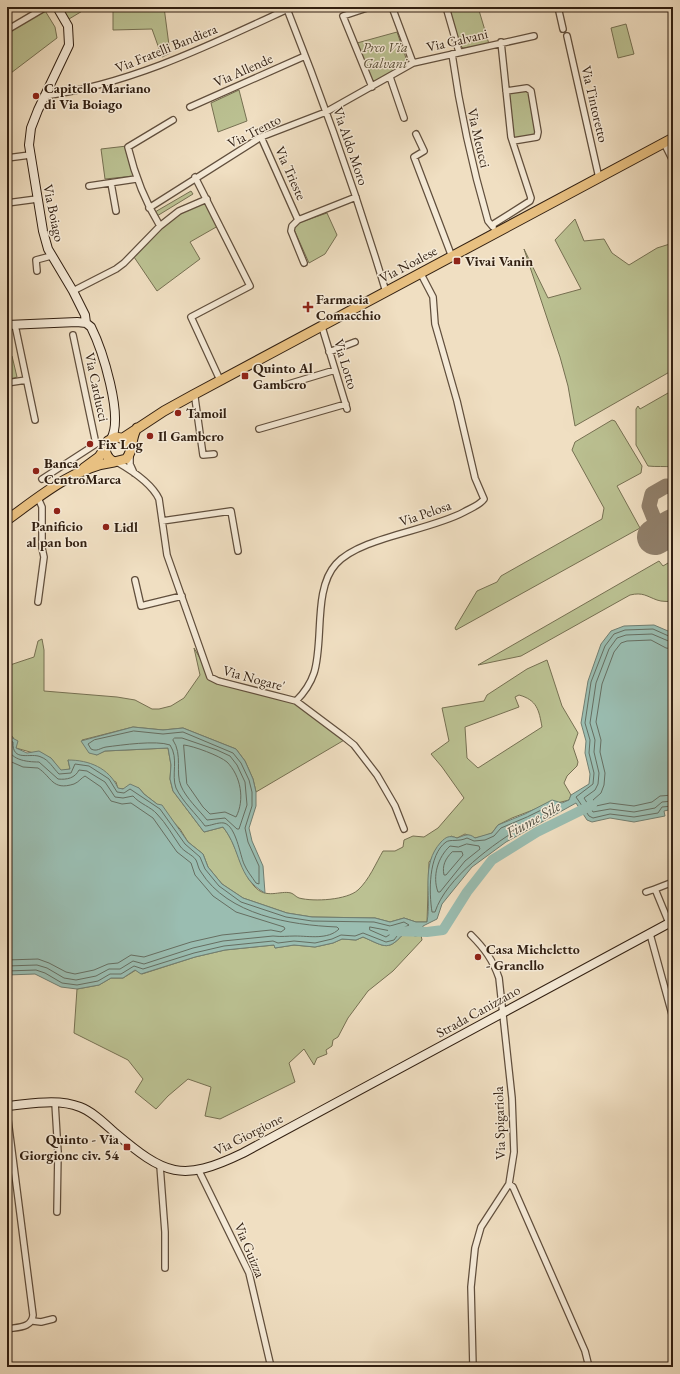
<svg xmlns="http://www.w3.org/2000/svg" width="680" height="1374" font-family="'EB Garamond',serif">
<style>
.green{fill:#bbc192;stroke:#767052;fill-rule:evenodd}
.water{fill:#9abdb1;stroke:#707e71}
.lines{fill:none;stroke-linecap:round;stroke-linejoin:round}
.shore{stroke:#666e61;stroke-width:1}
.river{stroke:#9abdb1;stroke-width:10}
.taxiway{stroke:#907f6a;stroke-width:15}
.runway{stroke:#907f6a;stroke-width:36}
.street-casing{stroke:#614f3d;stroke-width:8}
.secondary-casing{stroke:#311f11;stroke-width:10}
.primary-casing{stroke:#311f11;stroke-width:11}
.street{stroke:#f5ead7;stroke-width:5.5}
.secondary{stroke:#f5ead7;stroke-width:8}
.primary{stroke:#e8c081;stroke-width:9}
.poi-dot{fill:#8f2418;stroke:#f5ead7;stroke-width:1.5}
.labels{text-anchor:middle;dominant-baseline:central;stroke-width:3;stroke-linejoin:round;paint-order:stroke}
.street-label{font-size:14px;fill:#311f11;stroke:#f5ead7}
.park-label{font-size:14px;font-style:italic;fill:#5a5038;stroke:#f5ead7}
.poi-label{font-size:14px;font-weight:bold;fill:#311f11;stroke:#f5ead7;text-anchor:start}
.water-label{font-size:15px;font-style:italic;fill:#504e41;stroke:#f5ead7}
</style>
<rect width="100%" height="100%" fill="#f0dfc2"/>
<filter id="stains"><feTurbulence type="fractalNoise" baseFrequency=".005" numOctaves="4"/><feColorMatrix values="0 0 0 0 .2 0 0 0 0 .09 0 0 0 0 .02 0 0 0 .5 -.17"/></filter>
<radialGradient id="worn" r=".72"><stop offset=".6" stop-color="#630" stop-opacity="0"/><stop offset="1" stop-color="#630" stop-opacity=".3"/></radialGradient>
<!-- green -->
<path class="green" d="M54 7H89L64 22Z
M113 7H164L170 53 162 57 152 29 113 30Z
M449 7H478L489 44 463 48 460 45Z
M44 9 55 27 57 38 7 76V31Z
M626 24 634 54 618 58 611 28Z
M397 32 407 61 404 66 372 83 357 43Z
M239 90 247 121 218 132 211 103Z
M527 90 529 92 536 136 514 139 508 92Z
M127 146 134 176 105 179 101 149Z
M191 191 193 194 157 216 155 212Z
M205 201 218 226 190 242 200 259 157 291 134 257 159 231 179 215Z
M327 213 337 235 325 254 309 263 292 225Z
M575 219 584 241 604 239 612 253 629 265 657 248 673 243V370L575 426 568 386 560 357 524 249 548 298 581 289 555 240Z
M12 356 17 377 7 380V357Z
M668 393 670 395 673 394V467C665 466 656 467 648 466L636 445V409L638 406 640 409Z
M612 420 615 421 642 466 641 473 617 486 640 528 456 630 455 628 477 591 497 582 501 576 602 519 604 508 572 450 575 442Z
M673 560V602C668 601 662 602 657 600 646 596 643 592 630 595L521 656 478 665 659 561 663 566Z
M42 639 44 650V691L117 697 135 700 152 709H159L171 706 184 698 200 675 194 648 210 675 292 699 346 739 256 792 253 779 245 761 236 749 183 728 163 730 133 727 82 740 96 755 105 751 168 748 171 765 170 779 173 791 204 832 223 827C238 845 239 870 254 886 266 900 280 890 291 893 294 894 296 897 299 898 314 902 347 900 358 890 369 880 376 863 383 851H395L403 847 404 840 413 836 424 837 438 828 464 798 442 767 431 754 449 741 442 708 484 701 487 695 527 669 547 660 562 706 578 733 573 747 578 762 577 766 567 776 564 783 571 795 569 800 538 808 512 818 498 825 492 833 484 836 475 838 465 834 457 838 451 836 429 862 427 922H416L404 918 390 922 375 918 312 917 287 913 243 898 222 884 208 867 203 854 188 842 180 829 157 804 144 794 139 788 118 789 116 782 68 760 70 769 61 771 51 758 16 748 13 737 7 735V666L34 657 38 641ZM519 695C537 700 539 710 542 727L478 768 467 758 465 727 519 707 515 697Z
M406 931 412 932 415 936 421 935 422 940 393 971 368 991 348 1018 338 1037 333 1040 332 1046 326 1050 327 1054 317 1058 314 1065 304 1049 289 1063 295 1082 220 1119 205 1116 211 1087 188 1079 168 1096 156 1109 135 1092 143 1079 128 1060 74 1033 77 989 99 985 111 978H123L136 970 142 974 195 957 225 950 274 945 275 948 294 945 315 947 333 943 342 939 356 940 363 937C386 947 388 952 406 931Z"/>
<!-- water -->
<path class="water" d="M654 625 668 631 673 636V809L664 811 665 816 634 822 610 818 592 822 587 820 576 803 506 842 472 867 442 904 437 919 423 926 421 935 414 936 412 932 406 931C388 952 386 947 363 937L356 940 342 939 333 943 315 947 294 945 275 948 274 945 225 950 195 957 141 974 135 970 123 978H111L99 985 77 989 61 987 35 974 7 975V735L18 741 16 748 27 753 39 751 51 758 61 770 70 769 68 760C89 760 109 768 118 788L123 789 130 784 139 788 144 794 157 804 162 805 188 842 203 854 208 867 222 884 243 898 287 913 312 917 375 918 390 922 404 918 416 922H427C432 894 420 865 441 842 446 837 449 835 457 838 464 836 468 832 475 838L492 833 498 825 525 814 552 800 562 803 569 800 571 795 589 784 590 774 585 753 586 741 581 723 588 681 601 644 611 631 624 626Z
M133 727 163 730 183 728 236 749 245 761 253 779 256 792V806L249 828 252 841 263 866 265 893C236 877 242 851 223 827L204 832 173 791 170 779 171 765 168 748 105 751 97 755 89 753 81 741Z"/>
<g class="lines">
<!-- shore -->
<path class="shore" d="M673 638 653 629 625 630 614 634 605 646 591 682 585 723 590 740 589 753 594 773 593 784 576 797 589 816 593 818 610 814 634 817 658 813 662 807 673 806
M673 643 652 634 626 635 617 638 609 649 596 683 590 723 595 740 594 752 599 773 598 784 595 790 584 798 593 812 610 809 634 812 655 808 662 802 673 801
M673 649 666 648 651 640 627 641 621 643 614 652 602 684 596 722 601 740 600 752 605 773 604 785 601 793 593 800 596 806 610 803 634 806 652 802 660 796 673 795
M134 731 163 734 183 732 233 753 241 763 249 780 252 792V806L245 828 248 842 259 866V884L256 883C252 877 247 871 244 864 240 855 236 826 224 823 218 822 210 826 205 826 197 815 182 801 176 788 171 775 179 758 170 745 156 740 122 745 106 747 100 748 97 752 91 749L88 744 94 740Z
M175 738H182L217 750 230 756 237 765 245 782 247 805 239 829H237L225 818 207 820C199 810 186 798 181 786 175 772 183 755 173 740Z
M7 739 13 742C12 763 31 752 41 757 49 760 53 768 59 774L71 773 75 764 89 766 103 775 109 779 117 792 124 793 130 789 160 809 185 844 200 857 205 869 219 886 241 902 286 917 312 921 374 922 390 926 404 922 409 925 403 928 394 940 386 942 363 933 355 936 341 935 332 939 315 943 294 941 278 943 273 941 224 946 194 953 143 969 134 966 121 974H110L98 981 77 985 62 983 45 973 36 970 7 971
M7 745C9 760 26 762 39 762L58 779C67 780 75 778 79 770L87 771 105 782 115 797 123 798 133 796C140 804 151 807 157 814 166 823 173 836 180 846 184 852 193 855 196 860 198 864 198 868 201 872 228 915 290 925 337 927L339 929C328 940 309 936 295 936 287 936 282 937 273 936L223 941 193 948 144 964 133 961 120 969H109L96 976 76 980 64 978 47 968 37 965 7 966
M184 745C194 746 220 756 227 762 241 776 245 800 236 817L225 812 210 814 203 807 187 784Z
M7 760 23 767 38 768C52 777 52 791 74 784 79 782 81 778 85 776L101 787 111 801 122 804 131 803 153 818 177 852 191 863 195 875 213 896 236 912 284 927 285 929 281 932 271 930 222 935 191 942 144 957 131 955 118 963 108 964 94 970 75 974 66 972 49 963 38 959 7 960
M552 805 557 806 558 808C547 815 536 819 525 825 494 843 446 878 435 912H432C429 893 428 855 446 842 450 839 459 842 467 838L474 841 485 840 494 836 501 828 527 817Z
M467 844 479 846 480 849 465 861 440 892H438C432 876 438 857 450 846L458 847Z
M462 852 463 855 446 875H444C442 866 445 859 452 852Z
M370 927 391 931 392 933 386 937 370 930Z"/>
<!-- river -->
<path class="river" d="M393 931 427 932 443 930 467 892 492 860 537 832 592 805"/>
<!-- taxiway -->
<path class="taxiway" d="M673 487 666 486 652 494 649 506 655 521 669 526 673 525"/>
<!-- runway -->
<path class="runway" d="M655 537 673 527"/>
<!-- street casing -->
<g class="street-casing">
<path id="street" d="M370 7 343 16 372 87
M392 7 413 63
M446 7 459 52
M558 7 563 29
M287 9C324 102 357 196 386 292
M7 30 46 7
M567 36 599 178
M452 54C460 111 472 166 488 221L493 227
M390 77 404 118
M506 91 527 88 531 91 538 132 537 137 513 141
M44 96C132 84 212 44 292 7
M190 107 305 56
M416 134 424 151 414 157 452 257
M261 137 298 220
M664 143 673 161
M7 158 30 155
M195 177 250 286 191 317 220 380
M111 183 116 211
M89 186 136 179
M7 203 37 199
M149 208 261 137 326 112 413 63 534 36
M492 225 530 201 531 198 511 137 501 42
M160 226C144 200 135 176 128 147L173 120
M304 263 291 231 292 226 298 220 356 197
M37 271 36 260 51 256
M73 291 116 269 124 263 160 226 179 211 207 199
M15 325 35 420
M322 327 347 409
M329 352 355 342
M7 383 26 380
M282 386 335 370
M193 395 195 398 203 455 214 454
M259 429 346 404
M130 454V464L134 473
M117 462C131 470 152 484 159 499L167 555 210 677 218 681 296 701 344 737 354 745 377 775 395 806 404 829
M42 479 96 444 73 335
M162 521 231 511 238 551
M135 580 141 606 182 596
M38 602 44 557 42 548V507L38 498
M296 701C304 693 310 685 314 673 324 642 313 589 336 564 360 537 429 531 464 512 471 508 480 505 484 499L475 478 457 401 435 324 433 297 421 274
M646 892 655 889
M669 923 655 889 673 882
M650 934 673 1018
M471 935C484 948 493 960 499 978L512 1098 514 1152 509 1184 481 1227 475 1248 471 1287 473 1367
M55 1103 58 1152 57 1212
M7 1112 33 1315C32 1328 18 1327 7 1329
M160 1166 165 1232V1268
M199 1171 249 1273 271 1367
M509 1184 513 1187 585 1351 589 1367
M33 1321 41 1322 53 1319"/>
</g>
<!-- secondary casing -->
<g class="secondary-casing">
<path id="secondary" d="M57 7 68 26 69 45 38 110 31 128 29 145 43 231 48 249 73 291 85 315 86 323
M7 325 77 322 86 323 91 327C102 349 124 417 111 439
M7 1106C30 1104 58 1098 80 1107 93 1112 104 1123 114 1132 165 1175 181 1183 243 1153L673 921"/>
</g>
<!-- primary casing -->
<g class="primary-casing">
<path id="primary" d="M123 438 164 411 193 395 673 138
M130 447 125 439 116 437 108 441C103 450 106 458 114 462L126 459C134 451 130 438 137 428
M84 468 99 457 105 448
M7 520C39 497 74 467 114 462"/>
</g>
<!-- street -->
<use href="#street" class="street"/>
<!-- secondary -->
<use href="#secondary" class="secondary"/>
<!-- primary -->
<use href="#primary" class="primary"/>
</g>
<!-- markers -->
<g class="poi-dot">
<circle cx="36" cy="96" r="4"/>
<rect x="453" y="257" width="8" height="8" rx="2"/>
<path d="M306 301h4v4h4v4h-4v4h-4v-4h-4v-4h4z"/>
<rect x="241" y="372" width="8" height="8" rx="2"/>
<circle cx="178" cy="413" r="4"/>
<circle cx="150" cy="436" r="4"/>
<circle cx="90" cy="444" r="4"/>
<circle cx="36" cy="471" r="4"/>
<circle cx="57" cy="511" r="4"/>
<circle cx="106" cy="527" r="4"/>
<circle cx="478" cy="957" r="4"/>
<rect x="123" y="1143" width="8" height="8" rx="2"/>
</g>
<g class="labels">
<!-- street labels -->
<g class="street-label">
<text transform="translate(457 40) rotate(-13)">Via Galvani</text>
<text transform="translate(166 48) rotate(-22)">Via Fratelli Bandiera</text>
<text transform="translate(243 70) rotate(-24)">Via Allende</text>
<text transform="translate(595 104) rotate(77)">Via Tintoretto</text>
<text transform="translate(254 131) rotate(-27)">Via Trento</text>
<text transform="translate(479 138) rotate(77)">Via Meucci</text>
<text transform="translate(351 146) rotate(71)">Via Aldo Moro</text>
<text transform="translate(291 173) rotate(66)">Via Trieste</text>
<text transform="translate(54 213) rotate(78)">Via Boiago</text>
<text transform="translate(408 264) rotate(-28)">Via Noalese</text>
<text transform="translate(346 364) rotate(73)">Via Lotto</text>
<text transform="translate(97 387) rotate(78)">Via Carducci</text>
<text transform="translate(425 513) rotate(-19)">Via Pelosa</text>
<text transform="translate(254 678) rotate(15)">Via Nogare'</text>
<text transform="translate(478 1011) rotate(-29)">Strada Canizzano</text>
<text transform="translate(499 1123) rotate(-92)">Via Spigariola</text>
<text transform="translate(248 1134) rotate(-27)">Via Giorgione</text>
<text transform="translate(250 1250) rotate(67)">Via Guizza</text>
</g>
<!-- park labels -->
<g class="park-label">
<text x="385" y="47">Prco Via<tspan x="385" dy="16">Galvani</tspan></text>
</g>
<!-- poi labels -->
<g class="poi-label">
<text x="44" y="88">Capitello Mariano<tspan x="44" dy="16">di Via Boiago</tspan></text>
<text x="465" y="261">Vivai Vanin</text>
<text x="316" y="299">Farmacia<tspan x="316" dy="16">Comacchio</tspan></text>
<text x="253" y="368">Quinto Al<tspan x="253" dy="16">Gambero</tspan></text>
<text x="186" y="413">Tamoil</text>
<text x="158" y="436">Il Gambero</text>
<text x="98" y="444">Fix Log</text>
<text x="44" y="463">Banca<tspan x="44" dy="16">CentroMarca</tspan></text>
<text x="57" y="526" text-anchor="middle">Panificio<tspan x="57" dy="16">al pan bon</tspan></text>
<text x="114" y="527">Lidl</text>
<text x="486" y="949">Casa Micheletto<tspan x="486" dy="16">- Granello</tspan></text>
<text x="119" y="1139" text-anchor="end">Quinto - Via<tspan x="119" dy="16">Giorgione civ. 54</tspan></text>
</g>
<!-- water labels -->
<g class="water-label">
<text transform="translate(533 819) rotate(-29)">Fiume Sile</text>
</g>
</g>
<!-- margin -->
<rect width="680" height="1374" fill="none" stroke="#f0dfc2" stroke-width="24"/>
<rect x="8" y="8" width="664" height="1358" fill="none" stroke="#311f11" stroke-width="2"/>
<rect x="12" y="12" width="656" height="1350" fill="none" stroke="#311f11"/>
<rect width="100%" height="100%" filter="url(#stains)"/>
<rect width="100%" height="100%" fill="url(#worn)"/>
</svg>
